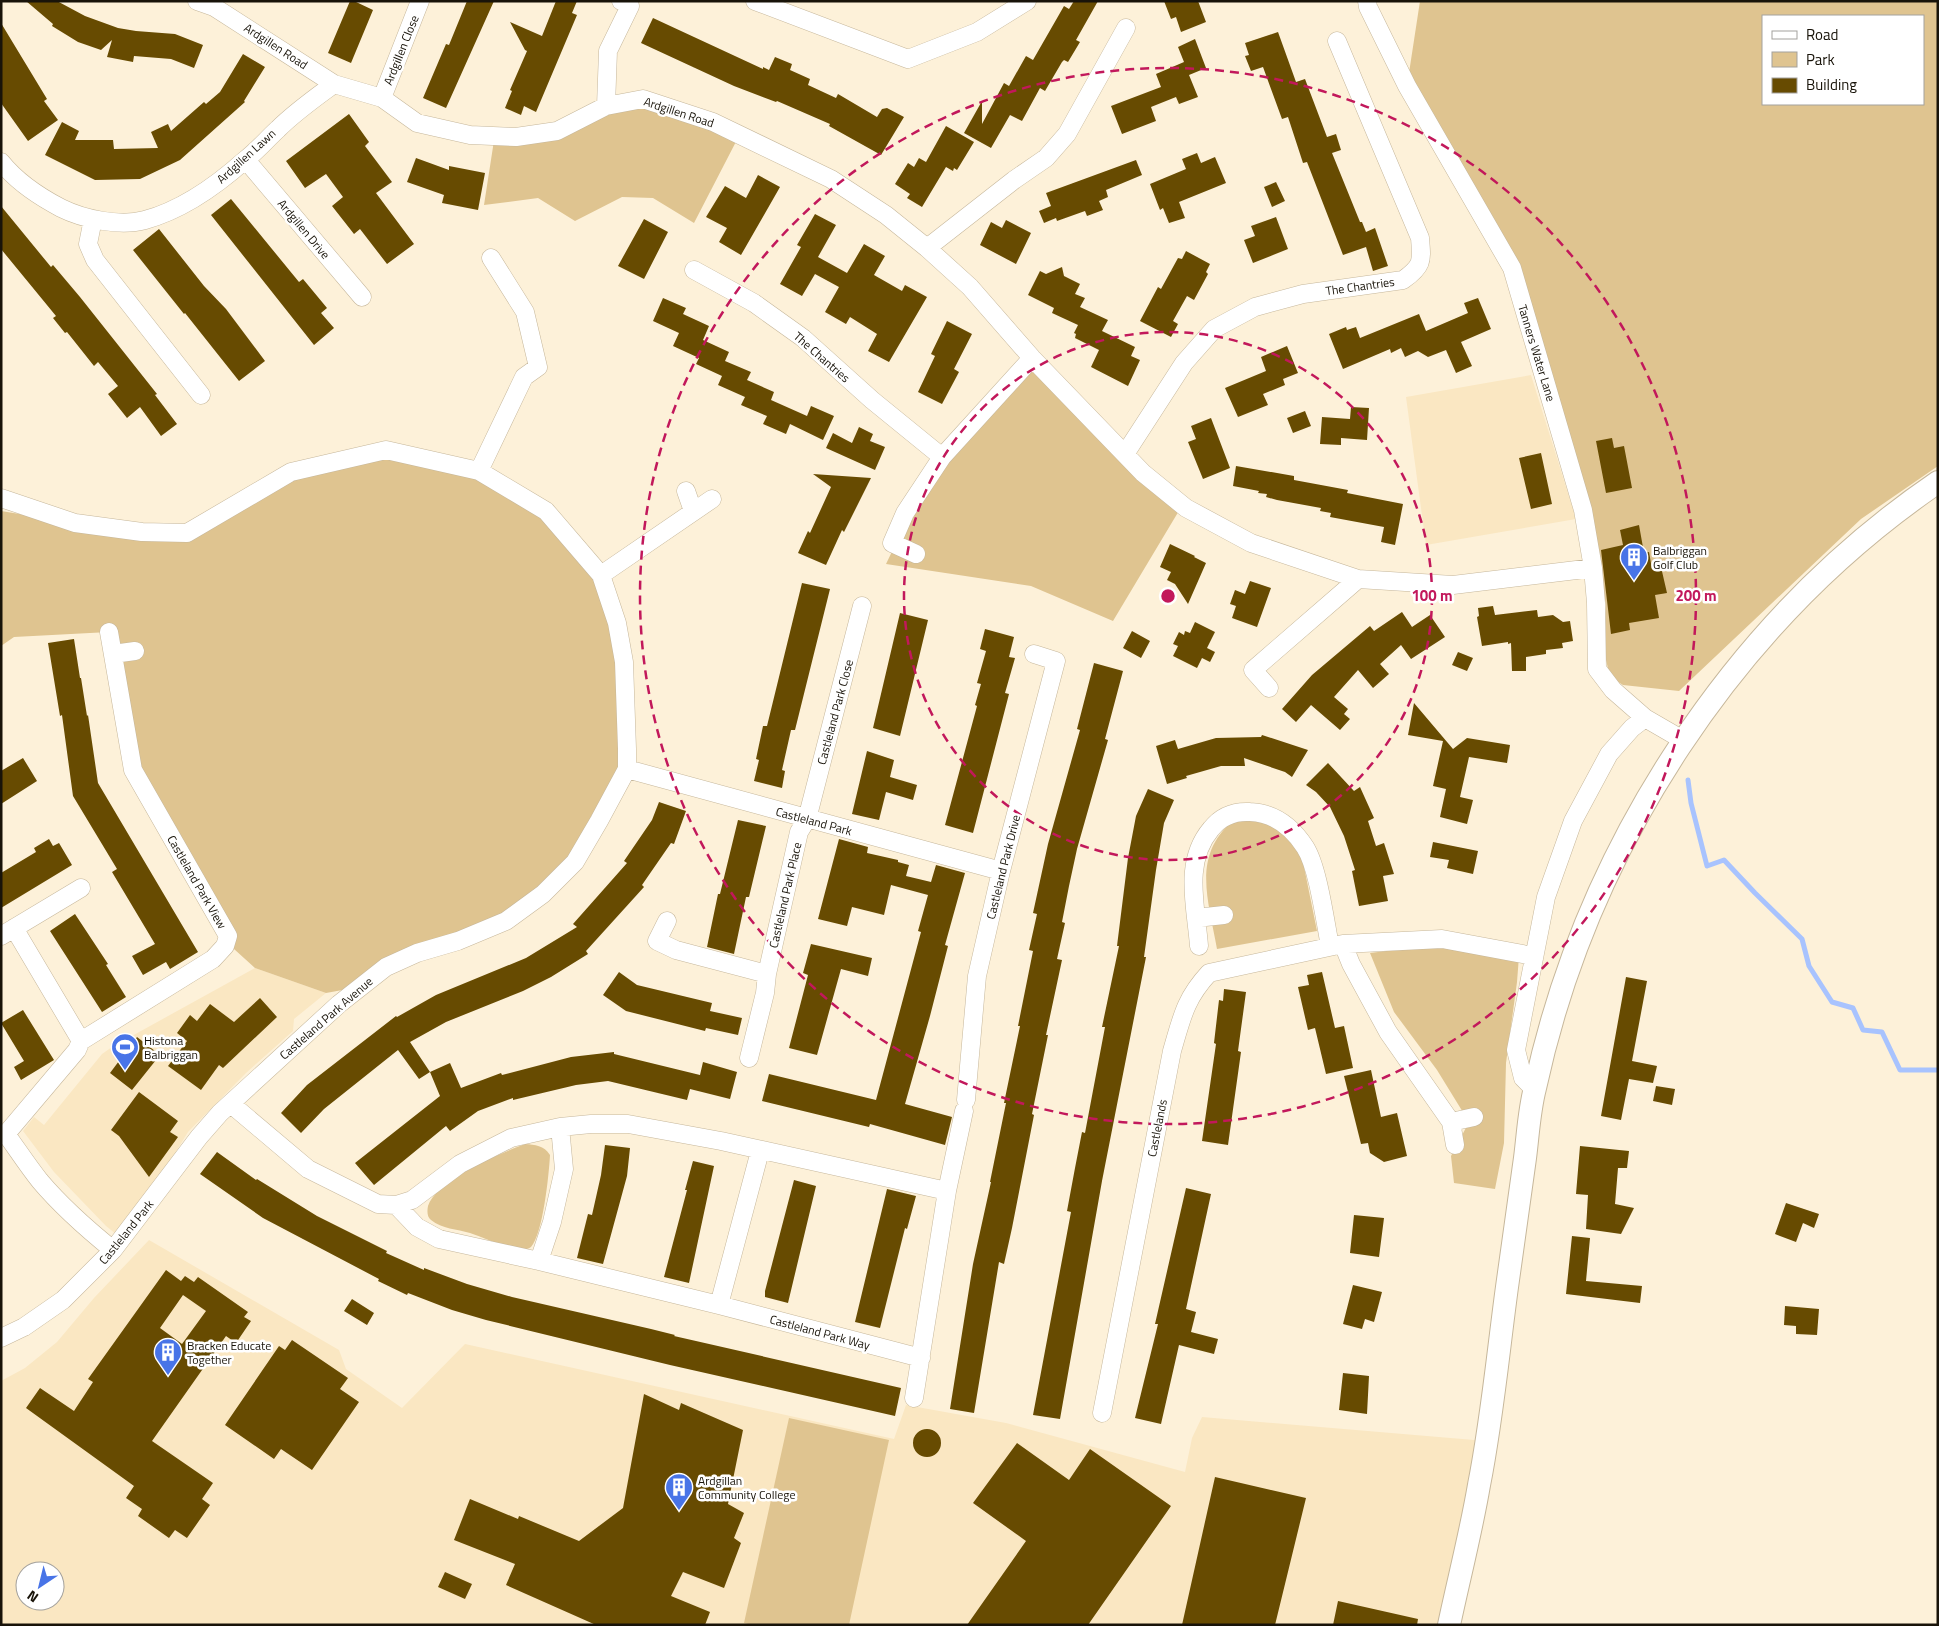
<svg xmlns="http://www.w3.org/2000/svg" width="1939" height="1626" font-family="'Titillium Web',sans-serif">
<style>
.built{fill:#fae7c2;fill-rule:evenodd}
.green{fill:#dfc490;fill-rule:evenodd}
.lines{fill:none;stroke-linecap:round;stroke-linejoin:round}
.stream{stroke:#a8c3fe;stroke-width:5}
.building{fill:#674b01;fill-rule:evenodd}
.minor-casing{stroke:#c6b79b;stroke-width:19}
.major-casing{stroke:#c6b79b;stroke-width:24}
.minor{stroke:#fff;stroke-width:18}
.major{stroke:#fff;stroke-width:22}
.ring{fill:none;stroke:#c2185b;stroke-width:2.5;stroke-dasharray:9 6}
.labels{text-anchor:middle;dominant-baseline:central;stroke-width:5;stroke-linejoin:round;paint-order:stroke}
.street-label{font-size:12px;fill:#181309;stroke:#fff}
.poi-label{font-size:12px;fill:#181309;stroke:#fff;text-anchor:start}
.centre{fill:#c2185b;stroke:#fff;stroke-width:2.5}
.ring-label{font-size:15px;text-anchor:middle;font-weight:bold;fill:#c2185b;stroke:#fff;stroke-width:5;stroke-linejoin:round;paint-order:stroke}
</style>
<rect width="100%" height="100%" fill="#fdf1d9"/>
<!-- built -->
<path class="built" d="M1531 375 1576 519 1426 545 1406 397Z
M255 968 326 993 294 1019 293 1031 246 1073 188 1132 153 1189 116 1234 106 1226 54 1172 23 1131 34 1117 44 1125 102 1054 112 1047Z
M149 1240 339 1350 346 1369 402 1408 465 1344 894 1439 906 1405 1006 1423 1185 1472 1192 1438 1202 1417 1486 1441 1449 1625H1V1381L25 1368 57 1342 94 1298ZM25 1571H55V1601H25Z"/>
<!-- green -->
<path class="green" d="M1420 1H1938V466L1861 519 1679 691 1623 685 1610 677 1603 647 1606 605 1586 511 1512 268 1407 86ZM1763 16H1923V104H1763Z
M646 97 741 132 694 223 653 198 622 197 575 221 538 198 484 205 495 134H519Z
M1032 372 1047 378 1183 504 1113 621 1031 586 886 564 916 502 1016 382Z
M386 450 479 471 546 511 601 574 617 623 627 749 599 821 543 894 348 989 326 993 255 968 234 949 228 936 144 791 109 632 14 637 1 646V511L75 523 187 533 291 472Z
M1239 816 1270 821 1300 847 1317 931 1217 949C1208 898 1190 852 1239 816Z
M1442 944 1519 956 1517 982 1506 1063 1504 1143 1495 1189 1454 1183 1451 1156 1469 1122 1437 1070 1394 1012 1370 953Z
M525 1144C535 1145 544 1145 550 1155 549 1174 543 1234 531 1247 527 1250 521 1250 517 1249 501 1246 485 1238 470 1233 457 1229 442 1229 431 1220 427 1217 427 1211 428 1206 437 1179 499 1154 525 1144Z
M789 1418 889 1440 849 1625H753L744 1623Z"/>
<g class="lines">
<!-- stream -->
<path class="stream" d="M1688 780 1691 803 1707 866 1724 860 1755 893 1802 939 1809 966 1832 1002 1853 1008 1863 1030 1882 1032 1900 1070H1938"/>
</g>
<!-- building -->
<path class="building" d="M26 1H57L85 16 118 28 136 31 175 34 203 45 194 68 171 59 134 56 133 62 107 57 112 40 101 50 78 42 52 26 53 24Z
M350 1H354L373 10 351 63 328 53Z
M467 1H494L446 108 423 98 446 44 449 45Z
M556 1H577L572 13 577 15 536 112 524 106 521 115 505 108 512 91 510 90 527 51 525 50 510 22 542 36Z
M1074 1H1098L1076 40 1080 42 1068 62 1064 60 1062 62 1045 91 1040 88 1022 121 1010 115 991 148 964 133 982 101V124L1004 83 1009 86 1026 56 1033 60 1064 6 1069 9Z
M1164 1H1198L1206 22 1181 32 1176 17 1171 19Z
M653 18 763 69V67L769 70 775 57 792 64 790 70 810 79 808 85 836 98 838 94 877 117 882 109 887 108 904 117 881 155 829 126 830 124 777 101 776 102 734 86 641 43Z
M1 23 47 99 44 101 58 120 28 141 1 103Z
M1278 32 1296 82 1305 79 1327 137 1336 134 1341 150 1332 153 1360 222H1362L1366 232 1375 228 1388 266 1373 271 1366 247 1343 255 1307 162 1303 163 1288 117 1282 119 1263 67 1251 71 1245 56 1249 55 1245 43Z
M1195 39 1206 68 1189 75 1198 97 1179 104 1176 97 1151 107 1156 121 1122 134 1111 106 1161 87 1156 74 1184 62 1178 47Z
M243 54 265 67 244 101 245 102 180 160 140 179 95 180 45 155 62 122 79 131 75 140H113L114 149 158 148 151 132 168 124 171 131 204 102 206 104 220 92Z
M349 114 369 142 365 146 392 182 376 193 414 244 387 264 360 229 354 234 332 206 343 197 326 174 305 188 286 161Z
M946 126 974 142 957 170 954 168 953 171 946 167 922 207 907 198 910 194 895 184 908 163 914 167 919 158 926 162Z
M1197 153 1201 163 1215 157 1226 183 1179 202 1185 218 1169 223 1163 208 1160 210 1150 184 1186 169 1182 159Z
M416 158 449 170V166L485 173 478 210 442 203 444 195 407 182Z
M1136 160 1142 175 1106 190 1108 197 1099 201 1103 210 1087 216 1085 211 1057 221 1056 218 1044 223 1039 211 1051 206 1046 193Z
M758 175 780 187 741 255 719 242 727 228 706 217 725 186 746 198Z
M1276 182 1285 201 1272 207 1264 187Z
M231 199 299 282 303 279 327 308 321 313 334 328 314 345 211 215Z
M1 206 51 267 53 265 80 297 157 394 155 395 177 424 161 436 140 407 127 418 108 394 118 386 98 362 94 366 67 332 65 333 53 318 56 316 1 249Z
M815 214 836 225 818 257 847 273 864 244 885 256 874 275 902 291 905 285 927 297 889 362 868 351 877 334 850 317 846 324 825 312 839 287 815 274 802 296 780 284 801 247 797 245Z
M1276 217 1288 249 1253 263 1244 240 1255 236 1251 226Z
M644 219 668 232 644 279 618 266Z
M1006 220 1031 233 1016 264 980 245 991 222 1002 228Z
M159 229 204 286 226 309 265 361 239 381 185 313 184 314 133 250Z
M1186 251 1210 264 1206 272 1208 274 1194 300 1187 296 1173 321 1178 324 1171 337 1140 321 1158 287 1161 289 1178 258 1182 259Z
M1062 267 1064 276 1080 284 1075 294 1085 298 1080 307 1108 320 1102 331 1135 347 1131 356 1140 360 1128 386 1091 367 1099 350 1075 338 1076 334 1074 333 1078 325 1052 313 1054 308 1028 295 1040 271 1046 274Z
M663 298 686 308 683 314 709 326 703 340 729 352 725 361 751 372 747 380 774 392 771 400 807 416 811 406 834 416 823 440 790 424 786 434 763 424 767 416 741 405 745 397 718 385 722 376 696 364 699 358 673 346 679 333 653 321Z
M1478 298 1491 329 1461 342 1472 366 1456 373 1446 350 1428 357 1418 351 1405 357 1401 348 1391 353 1390 349 1343 369 1329 334 1346 327 1347 330 1356 327 1360 338 1419 314 1426 331 1468 313 1464 303Z
M947 321 972 334 954 369 959 372 942 404 918 392 935 356 931 354Z
M1287 346 1298 373 1283 379 1285 385 1263 394 1268 405 1238 417 1225 388 1266 371 1261 357Z
M1351 407 1369 408 1367 440 1341 438V445L1320 444 1322 417 1350 419Z
M1305 411 1311 426 1293 433 1287 418Z
M1211 418 1230 468 1203 479 1188 442 1196 439 1191 426Z
M859 427 873 434 870 441 885 447 875 470 826 448 833 433 852 443Z
M1612 438 1614 448 1624 446 1632 488 1606 493 1596 441Z
M1541 453 1552 504 1531 509 1519 458Z
M1236 466 1294 476V480L1348 490 1347 493 1403 504 1395 545 1381 542 1384 527 1330 517 1331 513 1320 511 1321 508 1277 500 1266 497 1267 494 1258 493 1259 491 1233 486Z
M813 474 871 478 844 532 842 530 826 565 798 553 808 531 810 533 831 487Z
M1639 525 1644 553 1649 552 1652 569 1661 567 1667 593 1655 595 1659 618 1629 623 1630 630 1611 634 1601 550 1623 545 1620 530Z
M1170 544 1195 556 1194 557 1206 563 1188 604 1175 584 1167 580 1171 572 1160 567Z
M1250 581 1271 588 1257 627 1232 618 1236 606 1230 604 1235 590 1245 594Z
M802 583 830 589 795 730H791L782 770 785 771 782 788 754 781 759 760 756 759 763 726H767Z
M1493 606 1495 615 1537 610 1538 617 1553 615 1563 622 1570 621 1573 641 1562 643 1563 648 1546 650V654L1526 657V671H1512L1511 643 1508 644V642L1482 646 1477 617 1479 616 1478 608Z
M1402 612 1412 627 1430 615 1445 637 1411 659 1401 645 1380 664 1389 674 1373 688 1358 670 1334 697 1348 709 1344 714 1350 719 1340 730 1311 705 1296 722 1282 709 1312 675 1370 626 1374 631Z
M900 613 928 620 900 736 873 728Z
M1195 622 1215 632 1207 648 1215 652 1210 662 1202 658 1197 668 1173 656 1178 646 1173 644 1179 632 1184 635 1185 631 1190 633Z
M985 629 1014 637 1009 657 1015 658 1005 693 1009 694 973 833 945 825 977 706 975 705 981 684 977 683 986 651 980 649Z
M1132 631 1150 641 1141 658 1123 648Z
M74 639 80 678H81L87 716 88 715 98 783 198 952 170 969 166 962 143 975 132 956 155 944 112 872 117 869 73 796 62 715 60 716 48 643Z
M1458 652 1473 658 1467 671 1452 665Z
M1094 663 1123 671 1105 739 1108 740 1077 849 1069 886 1062 922 1065 923 1057 959 1062 960 1046 1035H1048L1032 1114 1034 1115 1012 1228 1004 1264 999 1262 974 1413 950 1409 973 1264 991 1182H990L1006 1103H1004L1020 1026H1018L1033 951 1029 950 1037 914 1033 913 1048 844 1080 730 1077 729Z
M1414 703 1453 749 1467 738 1510 745 1507 763 1469 757 1460 797 1473 800 1467 824 1440 817 1446 789 1433 786 1443 741 1408 735Z
M1262 735 1308 750 1292 777 1285 772 1244 758 1245 766H1221L1186 776 1187 778 1167 784 1156 746 1175 740 1178 749 1216 738 1261 737Z
M867 751 894 760 890 777 917 785 913 800 886 792 879 820 852 814Z
M23 758 37 781 1 804V771Z
M1328 763 1354 791 1360 787 1374 818 1368 821 1376 846 1384 843 1394 874 1383 876 1388 901 1359 906 1352 871 1355 870 1344 836 1330 807 1316 792 1306 785Z
M1148 789 1174 800 1164 823 1156 870 1144 957H1146L1102 1181 1060 1419 1033 1415 1071 1212 1067 1211 1075 1168 1082 1132 1085 1133 1105 1027H1102L1119 946H1117L1128 858 1136 816Z
M659 802 686 811 674 844 671 843 642 885 644 887 586 951 588 954 551 977 523 991 446 1022 410 1042 430 1072 419 1079 398 1050 324 1109 301 1133 281 1113 307 1085 396 1016 397 1017 436 995 526 958 577 927 573 924 627 863 624 861 652 820Z
M738 820 766 826 749 897H746L734 954 707 947 718 894H720Z
M49 839 53 846 59 843 72 865 1 908V873L36 852 34 848Z
M839 839 868 847 867 853 898 860V862L909 865 906 876 931 882 936 865 965 873 945 945 948 946 930 1016 905 1104 952 1117 945 1145 870 1124 869 1127 762 1101 769 1074 876 1100 921 932 918 931 928 895 891 885 884 915 852 907 847 926 818 919Z
M1433 842 1478 851 1473 874 1447 868 1449 860 1430 857Z
M75 914 108 964 106 965 126 997 102 1012 50 931Z
M811 944 872 958 868 976 841 969 817 1055 789 1048 808 975 803 973Z
M619 972 637 985 712 1003 710 1011 742 1018 738 1035 706 1028 705 1031 626 1011 603 995Z
M1322 972 1335 1028 1344 1026 1353 1068 1326 1074 1315 1028 1308 1030 1298 987 1309 985 1307 975Z
M1626 977 1647 981 1632 1061 1657 1066 1653 1083 1629 1079 1621 1120 1601 1116Z
M1224 989 1246 992 1238 1051 1241 1052 1228 1145 1202 1141 1216 1044 1214 1043 1219 1000 1223 1001Z
M260 998 277 1017 223 1068 219 1065 201 1090 168 1066 187 1041 177 1033 190 1015 197 1021 210 1004 234 1022Z
M23 1010 54 1060 21 1080 14 1067 24 1061 1 1023Z
M137 1037 160 1055 132 1090 110 1073Z
M614 1052V1054L700 1075 703 1062 737 1072 730 1099 690 1089 687 1100 608 1081 576 1085 513 1100V1098L478 1111 450 1131 446 1126 374 1185 355 1163 440 1096 430 1072 450 1063 461 1088 501 1073 502 1075 571 1057Z
M1371 1070 1381 1117 1397 1113 1407 1156 1384 1162 1370 1153 1368 1143 1361 1144 1344 1076Z
M1656 1086 1675 1089 1672 1105 1653 1101Z
M139 1092 178 1121 170 1132 178 1137 149 1177 119 1136 111 1130Z
M605 1145 630 1148 627 1176 603 1264 577 1258 588 1214 592 1215 601 1175Z
M1580 1146 1629 1151 1627 1168H1618L1615 1204 1634 1208 1621 1234 1586 1229 1588 1195 1576 1194Z
M217 1152 256 1180 257 1179 317 1216 387 1251 386 1253 424 1270V1268L467 1284 512 1297 651 1329 675 1335 674 1336 901 1388 895 1416 670 1365 486 1320 452 1310 408 1293 407 1295 378 1281 379 1279 263 1218 200 1174Z
M693 1161 714 1166 689 1283 664 1277 687 1190H685Z
M794 1180 816 1186 788 1303 765 1297V1291Z
M1186 1188 1211 1194 1186 1309 1196 1312 1191 1332 1218 1339 1214 1354 1179 1345 1161 1424 1135 1418 1158 1324H1155Z
M887 1189 916 1196 907 1229 905 1228 880 1328 855 1322Z
M1786 1203 1819 1214 1814 1228 1803 1223 1796 1242 1775 1234Z
M1354 1215 1384 1218 1379 1257 1350 1253Z
M1572 1236 1590 1238 1586 1281 1642 1286 1640 1303 1566 1294Z
M166 1270 181 1281 185 1276 194 1282 198 1277 248 1312 244 1317 251 1321 236 1343 226 1336 152 1441 213 1483 202 1499 210 1505 187 1538 175 1530 169 1538 138 1516 142 1509 126 1498 134 1486 26 1408 40 1388 74 1411 93 1382 88 1379ZM183 1295 206 1311 182 1344 160 1328Z
M1353 1285 1382 1292 1374 1322 1365 1319 1362 1329 1343 1324Z
M352 1299 374 1313 367 1325 344 1311Z
M1785 1306 1819 1309 1817 1335 1796 1334V1326L1784 1325Z
M292 1340 348 1378 340 1389 359 1402 312 1470 281 1449 274 1459 225 1425 279 1346 285 1350Z
M1343 1373 1369 1376 1367 1414 1339 1410Z
M644 1394 679 1410 681 1403 743 1430 728 1504 744 1513 734 1538 741 1543 724 1588 683 1572 671 1596 710 1612 705 1625H596L506 1585 515 1564 454 1540 470 1499 518 1519 519 1516 579 1541 623 1508Z
M913 1443a14 14 0 1 1 28 0a14 14 0 1 1-28 0Z
M1017 1443 1069 1480 1090 1449 1171 1506 1088 1625H967L1026 1541 973 1503Z
M1215 1477 1306 1498 1275 1625H1182Z
M445 1572 472 1584 465 1599 438 1587Z
M1338 1601 1418 1619 1417 1625H1333Z"/>
<g class="lines">
<!-- minor casing -->
<g class="minor-casing">
<path id="minor" d="M197 1 214 7 334 84 382 98 417 123 470 135 516 137 557 131 606 106 643 99 713 122 831 179 886 215 927 248 970 287 1032 358 1143 473 1186 508 1251 543 1358 579 1453 585 1593 568
M755 1 908 59 977 32 1027 1
M1367 1 1368 7 1407 86 1512 268 1583 510 1593 568 1596 603 1597 669 1613 690 1645 718 1683 740
M382 98 420 1
M606 106 608 51 630 6 621 1
M246 160 362 297
M1 162C17 182 38 196 61 208 83 219 120 227 145 220 182 210 217 185 245 160 257 151 267 139 278 129 295 112 315 98 334 84
M93 219 88 244 95 260 201 395
M927 248 1014 180 1046 158 1067 134 1126 28
M694 270 754 303 803 338 872 400 942 457
M1125 454 1184 363 1214 329 1255 307 1303 294 1403 280C1423 266 1422 261 1420 238L1337 41
M479 471 524 377 538 367 525 312 491 258
M686 491 693 511
M1 498 75 523 142 532 187 533 291 472 386 450 479 471 546 511 601 575 617 623 624 662 627 749V769L599 821 575 862 543 894 506 921 458 941 417 953 386 967 339 1004 220 1113 199 1137 113 1250 63 1300 24 1327 1 1338
M916 554 892 543 905 513 942 457 1032 358
M601 575 712 499
M113 654 135 651
M1269 688 1253 670 1358 579
M627 769 1001 871
M1196 918 1224 915
M667 921 657 941 676 950 767 974
M14 928 81 1041
M1 936 81 888
M1343 944 1351 964 1388 1032 1451 1122 1455 1145
M1199 946C1196 906 1183 862 1211 829 1221 816 1234 811 1250 812 1275 813 1292 827 1305 847 1318 867 1325 921 1330 946
M749 1058 765 993 767 974 799 832 807 819 862 606
M1534 1089 1523 1078 1516 1050 1546 897 1573 821 1609 754 1632 728 1645 718
M966 1100 977 976 1001 871 1056 661 1034 654
M231 1104 308 1169 378 1204 396 1205 412 1200 460 1164 511 1138 560 1127 564 1169 552 1222 539 1261 439 1239 417 1227 396 1205
M1451 1122 1474 1117
M560 1127 591 1124H628L721 1141 947 1191
M6 1134 77 1050 81 1041 213 959 225 946 228 936 133 770 109 632
M1 1135 6 1134C17 1149 28 1166 40 1181 62 1207 87 1229 113 1250
M539 1261 719 1305 921 1358
M719 1305 760 1151
M914 1398 947 1191 964 1111
M1102 1413 1172 1051C1182 1017 1185 999 1209 973L1343 944 1442 939 1533 956"/>
</g>
<!-- major casing -->
<g class="major-casing">
<path id="major" d="M1449 1625C1459 1578 1471 1532 1479 1485 1492 1420 1498 1353 1507 1287 1513 1244 1519 1201 1525 1158 1528 1135 1529 1111 1535 1088 1587 847 1734 621 1938 482"/>
</g>
<!-- minor -->
<use href="#minor" class="minor"/>
<!-- major -->
<use href="#major" class="major"/>
</g>
<!-- distance rings -->
<g class="ring">
<circle cx="1168" cy="596" r="264"/>
<circle cx="1168" cy="596" r="528"/>
</g>
<!-- icons -->
<defs>
<g id="building-pin" transform="scale(1.4375)"><path d="M0 17L-7.5 6A9.5 9.5 0 1 1 7.5 6Z" fill="#4874e7" stroke="#fff"/><path d="M-4-6H4V6H1V3H-1V6H-4ZM-2.5-4.3h1.7v1.8h-1.7ZM.8-4.3h1.7v1.8H.8ZM-2.5-1h1.7V.8h-1.7ZM.8-1h1.7V.8H.8Z" fill="#fff"/></g>
<g id="stadium-pin" transform="scale(1.4375)"><path d="M0 17L-7.5 6A9.5 9.5 0 1 1 7.5 6Z" fill="#4874e7" stroke="#fff"/><path d="M0-5a6.5 5 0 1 0 0 10a6.5 5 0 1 0 0-10ZM-3.5-1.8h7v3.6h-7Z" fill="#fff"/></g>
</defs>
<g fill-rule="evenodd">
<use href="#building-pin" x="1634" y="557"/>
<use href="#stadium-pin" x="125" y="1047"/>
<use href="#building-pin" x="168" y="1352"/>
<use href="#building-pin" x="679" y="1487"/>
</g>
<g class="labels">
<!-- street labels -->
<g class="street-label">
<text transform="translate(276 46) rotate(33)">Ardgillen Road</text>
<text transform="translate(401 50) rotate(-68)">Ardgillen Close</text>
<text transform="translate(679 112) rotate(18)">Ardgillen Road</text>
<text transform="translate(246 156) rotate(-42)">Ardgillen Lawn</text>
<text transform="translate(304 229) rotate(50)">Ardgillen Drive</text>
<text transform="translate(1360 286) rotate(-8)">The Chantries</text>
<text transform="translate(1537 353) rotate(73)">Tanners Water Lane</text>
<text transform="translate(822 357) rotate(41)">The Chantries</text>
<text transform="translate(835 712) rotate(-75)">Castleland Park Close</text>
<text transform="translate(814 821) rotate(15)">Castleland Park</text>
<text transform="translate(1003 867) rotate(-76)">Castleland Park Drive</text>
<text transform="translate(197 882) rotate(60)">Castleland Park View</text>
<text transform="translate(785 895) rotate(-77)">Castleland Park Place</text>
<text transform="translate(326 1018) rotate(-41)">Castleland Park Avenue</text>
<text transform="translate(1157 1128) rotate(-79)">Castlelands</text>
<text transform="translate(126 1232) rotate(-51)">Castleland Park</text>
<text transform="translate(820 1332) rotate(15)">Castleland Park Way</text>
</g>
<!-- poi labels -->
<g class="poi-label">
<text x="1653" y="550">Balbriggan<tspan x="1653" dy="14">Golf Club</tspan></text>
<text x="144" y="1040">Histona<tspan x="144" dy="14">Balbriggan</tspan></text>
<text x="187" y="1345">Bracken Educate<tspan x="187" dy="14">Together</tspan></text>
<text x="698" y="1480">Ardgillan<tspan x="698" dy="14">Community College</tspan></text>
</g>
</g>
<circle cx="1168" cy="596" r="8" class="centre"/>
<g class="ring-label">
<text x="1432" y="601">100 m</text>
<text x="1696" y="601">200 m</text>
</g>
<!-- border -->
<rect width="1939" height="1626" fill="none" stroke="#181309" stroke-width="5"/>
<!-- legend -->
<rect x="1762" y="15" width="162" height="90" fill="#ffffff" stroke="#a3a19d"/>
<rect x="1772" y="31" width="25" height="8" fill="#ffffff" stroke="#a3a19d"/>
<text x="1806" y="40" font-size="15" fill="#181309">Road</text>
<rect x="1772" y="52" width="25" height="15" fill="#dfc490" stroke="#a3a19d"/>
<text x="1806" y="65" font-size="15" fill="#181309">Park</text>
<rect x="1772" y="78" width="25" height="15" fill="#674b01" stroke="#a3a19d"/>
<text x="1806" y="90" font-size="15" fill="#181309">Building</text>
<!-- north arrow -->
<g transform="translate(40 1586) rotate(215)"><circle r="24" fill="#ffffff" stroke="#a3a19d"/>
<path d="M0-4L9 19L0 12L-9 19Z" fill="#4874e7"/>
<text y="-8" font-size="14" font-weight="bold" text-anchor="middle" fill="#181309">N</text>
</g>
</svg>
